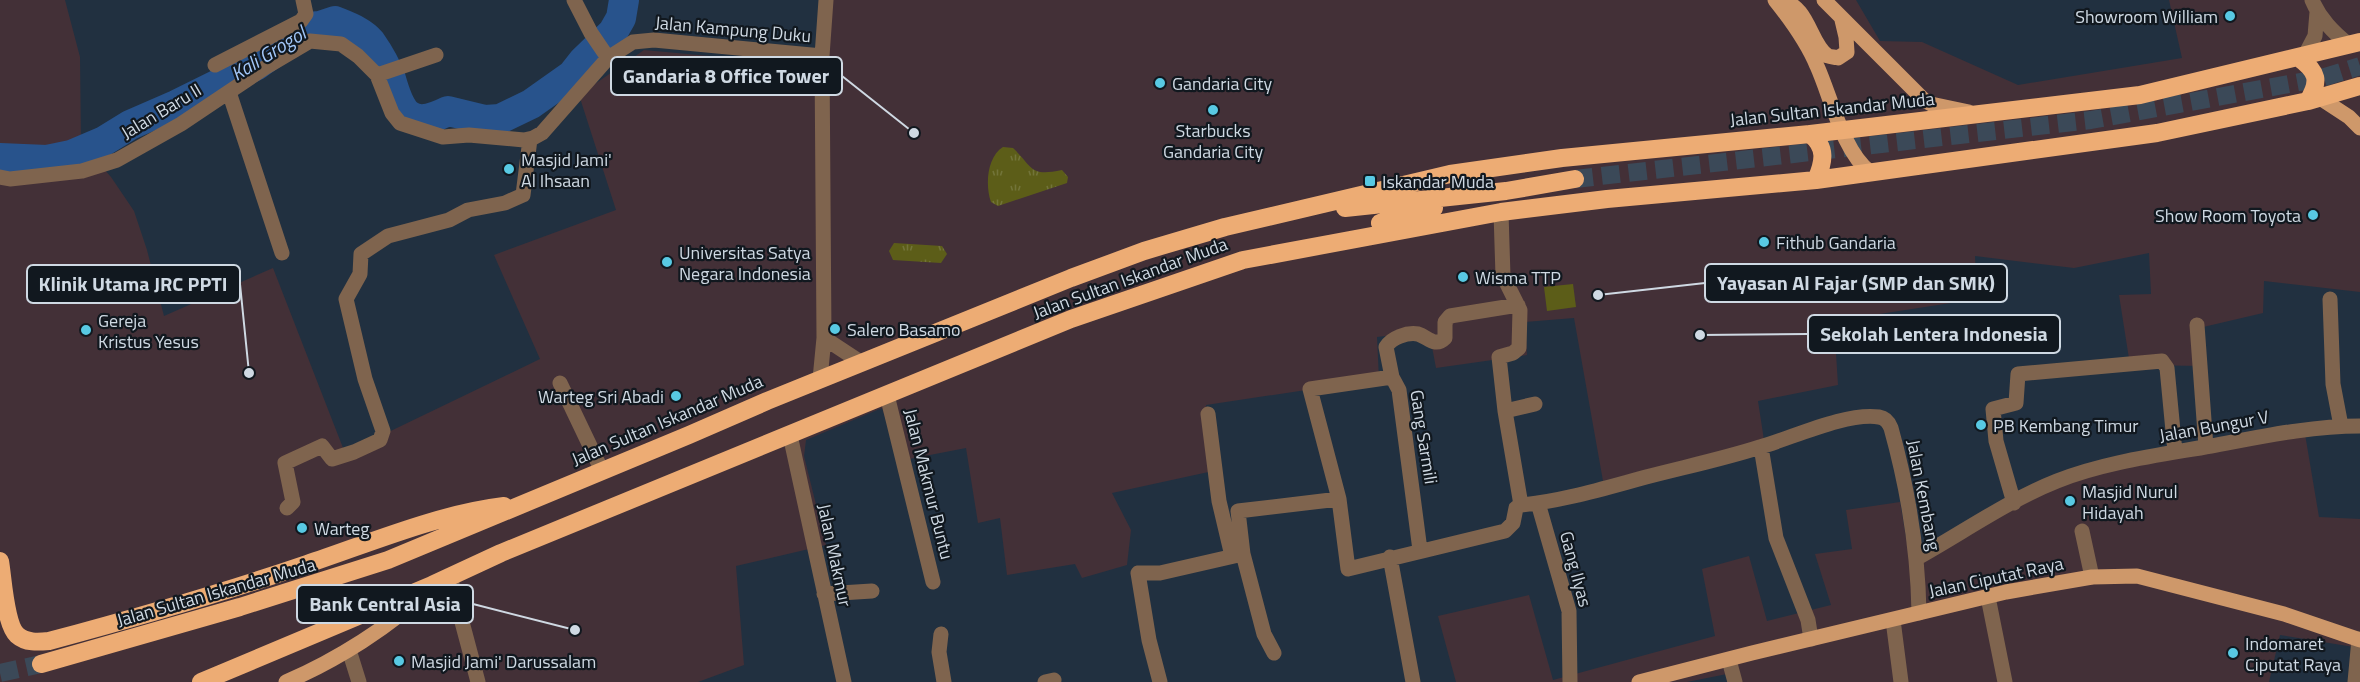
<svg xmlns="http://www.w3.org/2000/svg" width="2360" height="682" font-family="'Titillium Web',sans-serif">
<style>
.commercial{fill:#433037}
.grass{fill:url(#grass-tufts)}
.garden{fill:#5c5d18}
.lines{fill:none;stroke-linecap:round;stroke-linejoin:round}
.river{stroke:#28538c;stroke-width:30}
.highway-tunnel{stroke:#3b4958;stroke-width:18;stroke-dasharray:18 9;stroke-linecap:butt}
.minor{stroke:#7f644e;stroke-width:15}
.major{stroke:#ce986a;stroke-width:15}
.highway{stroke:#edac74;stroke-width:18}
.poi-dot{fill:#58c9e3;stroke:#11181f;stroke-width:2}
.labels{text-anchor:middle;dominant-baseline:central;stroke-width:4.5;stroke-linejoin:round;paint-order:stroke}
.poi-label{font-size:18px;fill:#cfd9e3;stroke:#11181f;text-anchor:start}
.street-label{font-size:18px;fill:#cfd9e3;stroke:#11181f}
.water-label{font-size:20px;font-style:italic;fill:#a2c7f9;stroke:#11181f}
.leader{fill:none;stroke:#cfd9e3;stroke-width:2}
.callout-dot{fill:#cfd9e3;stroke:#11181f;stroke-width:2}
.callout{fill:#11181f;stroke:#cfd9e3;stroke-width:2}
.callout-label{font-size:20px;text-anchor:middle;font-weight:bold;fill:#cfd9e3}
</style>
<defs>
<pattern id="grass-tufts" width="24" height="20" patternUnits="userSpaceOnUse" patternTransform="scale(1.5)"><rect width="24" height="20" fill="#5c5d18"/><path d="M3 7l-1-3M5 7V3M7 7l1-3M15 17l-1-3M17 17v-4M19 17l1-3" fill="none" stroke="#727439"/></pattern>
</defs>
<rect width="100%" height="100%" fill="#213040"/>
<!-- commercial -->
<path class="commercial" d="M0 0H65L80 57 81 143 111 177 134 211 147 250 164 316 273 268 345 453 540 359 494 255 616 210 579 95 644 50 819 66 828 0H1856L1880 41 1922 42 2018 85 2182 58 2169 0H2360V292L2264 281 2263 313 2199 328 2205 366 2130 365 2119 295 2151 294 2149 253 2074 268 1975 256 1977 299 1834 321 1838 385 1758 401 1764 440 1603 481 1574 318 1525 322 1527 355 1436 368 1429 331 1377 337 1379 379 1206 405 1213 471 1112 493 1131 530 1127 565 1082 578 1075 564 1007 575 1000 518 978 523 966 448 899 461 882 408 806 440 804 456 826 545 736 566 744 665 698 682H0Z
M2305 434 2319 517 2360 519V648L2280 635 2269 682H1735L1732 673 1687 682H1456L1438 616 1529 595 1553 680 1715 636 1702 569 1749 556 1767 621 1831 605 1815 554 1852 549 1846 510 1900 502 1911 567 2021 490 2100 465Z"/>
<!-- grass -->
<path class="grass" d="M1003 147 1013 148C1033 167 1029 177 1062 170L1068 177 1067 183 998 206 991 202C985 185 987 157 1003 147Z
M894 243 942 246 947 254 941 263 893 260 889 251Z"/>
<!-- garden -->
<path class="garden" d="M1573 284 1576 307 1547 311 1544 287Z"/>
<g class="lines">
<!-- river -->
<path class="river" d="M0 158 47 160 71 155 104 141 130 125 176 105 257 65 309 27 320 26 335 21C347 26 362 31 371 42 378 52 387 68 391 79 401 114 410 130 448 111L485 120 500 119 531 104 572 75 583 61 613 32 621 18 624 0"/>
<!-- highway-tunnel -->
<path class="highway-tunnel" d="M1575 179 2091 120 2322 78 2360 66
M0 673 41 664"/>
<!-- minor -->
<path class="minor" d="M574 0 591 33 608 58
M2312 0C2320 19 2333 32 2349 45
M2304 57 2315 36 2317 12
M215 65 301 21 306 14 303 0
M377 75 436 55
M229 92 282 253
M0 177 10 179 82 171 117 160 181 124 266 67 310 41 341 44 358 56 377 75 392 113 400 123 443 137 469 135 524 140 533 138 542 133 608 58 633 42 654 40 822 56
M1501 212 1503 276 1520 310 1519 348 1513 353 1499 357 1505 411
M2330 299 2333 384 2341 426
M2197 325 2206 447
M824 338 862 363
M1392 377 1386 347C1391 338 1407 332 1418 334 1428 337 1435 348 1445 338V322L1450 316 1518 305
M820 379 824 338 822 56 826 0
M560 383 602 471
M887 395 933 582
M1208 414 1219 501 1232 556
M790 435 844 682
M1761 447 1776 538 1808 620 1811 639
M1339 499 1310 389 1392 377 1399 390 1420 550
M1538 503 1569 611 1570 682
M2014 503 1996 441 1993 409 2016 403 2018 374 2162 361 2167 368 2175 452
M1521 505C1563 501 1605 488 1646 477 1684 467 1723 459 1760 447 1792 438 1846 412 1879 417 1886 418 1889 423 1891 428 1908 489 1918 549 1919 613
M1521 505 1505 411 1535 404
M287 508 293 502 285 463 322 446 332 459 354 452 380 440 383 431 365 379 346 299 360 274 361 254 388 236 449 220 468 210 505 203 523 195 530 139
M2082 531 2092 577
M1390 557 1413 682
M1917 558C1962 533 2009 500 2057 481 2105 462 2160 455 2211 446 2260 437 2310 426 2360 426
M450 577 478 682
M824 594 872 591
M1988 597 2005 682
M1893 620 1901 682
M941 634 939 652 944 682
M349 650 359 682
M1274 653 1264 634 1243 554 1238 511 1339 499 1348 569 1505 531 1513 523 1516 508 1521 505
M1729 660 1735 682
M1045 682 1054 680
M1160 682 1149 640 1138 573H1160L1243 554
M2355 682 2359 639"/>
<!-- major -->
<path class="major" d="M1775 0C1791 20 1807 42 1817 66 1831 97 1843 152 1870 172
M1824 0 1924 100 1931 104 1969 112
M1781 1C1809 5 1810 45 1828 56 1831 57 1835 57 1838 58L1847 52 1846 37 1842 20
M2320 98 2349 117 2360 128
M286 682C335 661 392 626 430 588
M1639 682 1752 653 2006 592 2092 577 2137 576 2284 614 2360 640"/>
<!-- highway -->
<path class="highway" d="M2299 58C2318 72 2320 81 2308 101
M1810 134C1827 147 1824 162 1816 180
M1345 208 1506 191 1575 179
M1380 223 1434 208
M0 561C3 578 5 624 17 635 26 643 38 642 49 641 135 618 222 593 307 564 370 543 438 514 504 506
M41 664 240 607 388 560 689 435 767 401 1071 278 1144 251 1225 227 1450 174 1562 158 1810 134 2140 95 2360 42
M201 682 432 585 501 553 1071 319 1243 260 1501 212 1607 199 1816 180 2157 133 2308 101 2360 86"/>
</g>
<!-- markers -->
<g class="poi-dot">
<circle cx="2230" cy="16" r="6"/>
<circle cx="1160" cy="83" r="6"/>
<circle cx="1213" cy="110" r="6"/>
<circle cx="509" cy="169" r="6"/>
<rect x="1364" y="175" width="12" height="12" rx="3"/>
<circle cx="2313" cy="215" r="6"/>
<circle cx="1764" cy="242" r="6"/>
<circle cx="667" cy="262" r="6"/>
<circle cx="1463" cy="277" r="6"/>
<circle cx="835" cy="329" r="6"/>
<circle cx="86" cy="330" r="6"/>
<circle cx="676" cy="396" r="6"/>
<circle cx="1981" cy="425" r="6"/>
<circle cx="2070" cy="501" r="6"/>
<circle cx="302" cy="528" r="6"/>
<circle cx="2233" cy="653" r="6"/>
<circle cx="399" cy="661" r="6"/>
</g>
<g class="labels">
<!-- poi labels -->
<g class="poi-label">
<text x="2218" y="16" text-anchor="end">Showroom William</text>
<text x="1172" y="83">Gandaria City</text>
<text x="1213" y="130" text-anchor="middle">Starbucks<tspan x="1213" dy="21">Gandaria City</tspan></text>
<text x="521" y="159">Masjid Jami'<tspan x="521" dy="21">Al Ihsaan</tspan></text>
<text x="1382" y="181">Iskandar Muda</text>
<text x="2301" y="215" text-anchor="end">Show Room Toyota</text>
<text x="1776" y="242">Fithub Gandaria</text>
<text x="679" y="252">Universitas Satya<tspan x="679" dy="21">Negara Indonesia</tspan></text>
<text x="1475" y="277">Wisma TTP</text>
<text x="98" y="320">Gereja<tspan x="98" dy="21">Kristus Yesus</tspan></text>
<text x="847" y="329">Salero Basamo</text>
<text x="664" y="396" text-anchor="end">Warteg Sri Abadi</text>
<text x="1993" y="425">PB Kembang Timur</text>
<text x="2082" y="491">Masjid Nurul<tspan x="2082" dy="21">Hidayah</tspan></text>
<text x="314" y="528">Warteg</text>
<text x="2245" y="643">Indomaret<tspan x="2245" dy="21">Ciputat Raya</tspan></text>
<text x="411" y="661">Masjid Jami' Darussalam</text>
</g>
<!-- street labels -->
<g class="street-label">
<text transform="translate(733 29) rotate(5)">Jalan Kampung Duku</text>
<text transform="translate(1832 109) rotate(-6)">Jalan Sultan Iskandar Muda</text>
<text transform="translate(161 111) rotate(-31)">Jalan Baru II</text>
<text transform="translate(1130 278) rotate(-20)">Jalan Sultan Iskandar Muda</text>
<text transform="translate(667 420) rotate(-23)">Jalan Sultan Iskandar Muda</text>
<text transform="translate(2214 426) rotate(-10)">Jalan Bungur V</text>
<text transform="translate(1424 437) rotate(81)">Gang Sarmili</text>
<text transform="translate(929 484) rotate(76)">Jalan Makmur Buntu</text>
<text transform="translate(1924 495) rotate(79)">Jalan Kembang</text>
<text transform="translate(835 555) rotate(78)">Jalan Makmur</text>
<text transform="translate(1576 569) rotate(75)">Gang Ilyas</text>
<text transform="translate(1996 577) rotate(-12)">Jalan Ciputat Raya</text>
<text transform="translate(216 592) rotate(-16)">Jalan Sultan Iskandar Muda</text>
</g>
<!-- water labels -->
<g class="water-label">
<text transform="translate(268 53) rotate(-32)">Kali Grogol</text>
</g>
</g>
<!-- callouts -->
<path class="leader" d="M914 133L842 76M1598 295L1705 283M249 373L240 284M1700 335L1808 334M575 630L473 604"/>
<g class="callout-dot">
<circle cx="914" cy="133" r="6"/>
<circle cx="1598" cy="295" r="6"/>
<circle cx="249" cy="373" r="6"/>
<circle cx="1700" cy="335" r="6"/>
<circle cx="575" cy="630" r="6"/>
</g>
<g class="callout">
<rect x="611" y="57" width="231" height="38" rx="6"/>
<rect x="1705" y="264" width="302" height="38" rx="6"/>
<rect x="27" y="265" width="213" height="38" rx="6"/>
<rect x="1808" y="315" width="252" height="38" rx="6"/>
<rect x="297" y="585" width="176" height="38" rx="6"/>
</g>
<g class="callout-label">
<text x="726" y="83">Gandaria 8 Office Tower</text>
<text x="1856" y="290">Yayasan Al Fajar (SMP dan SMK)</text>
<text x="133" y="291">Klinik Utama JRC PPTI</text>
<text x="1934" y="341">Sekolah Lentera Indonesia</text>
<text x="385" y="611">Bank Central Asia</text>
</g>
</svg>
